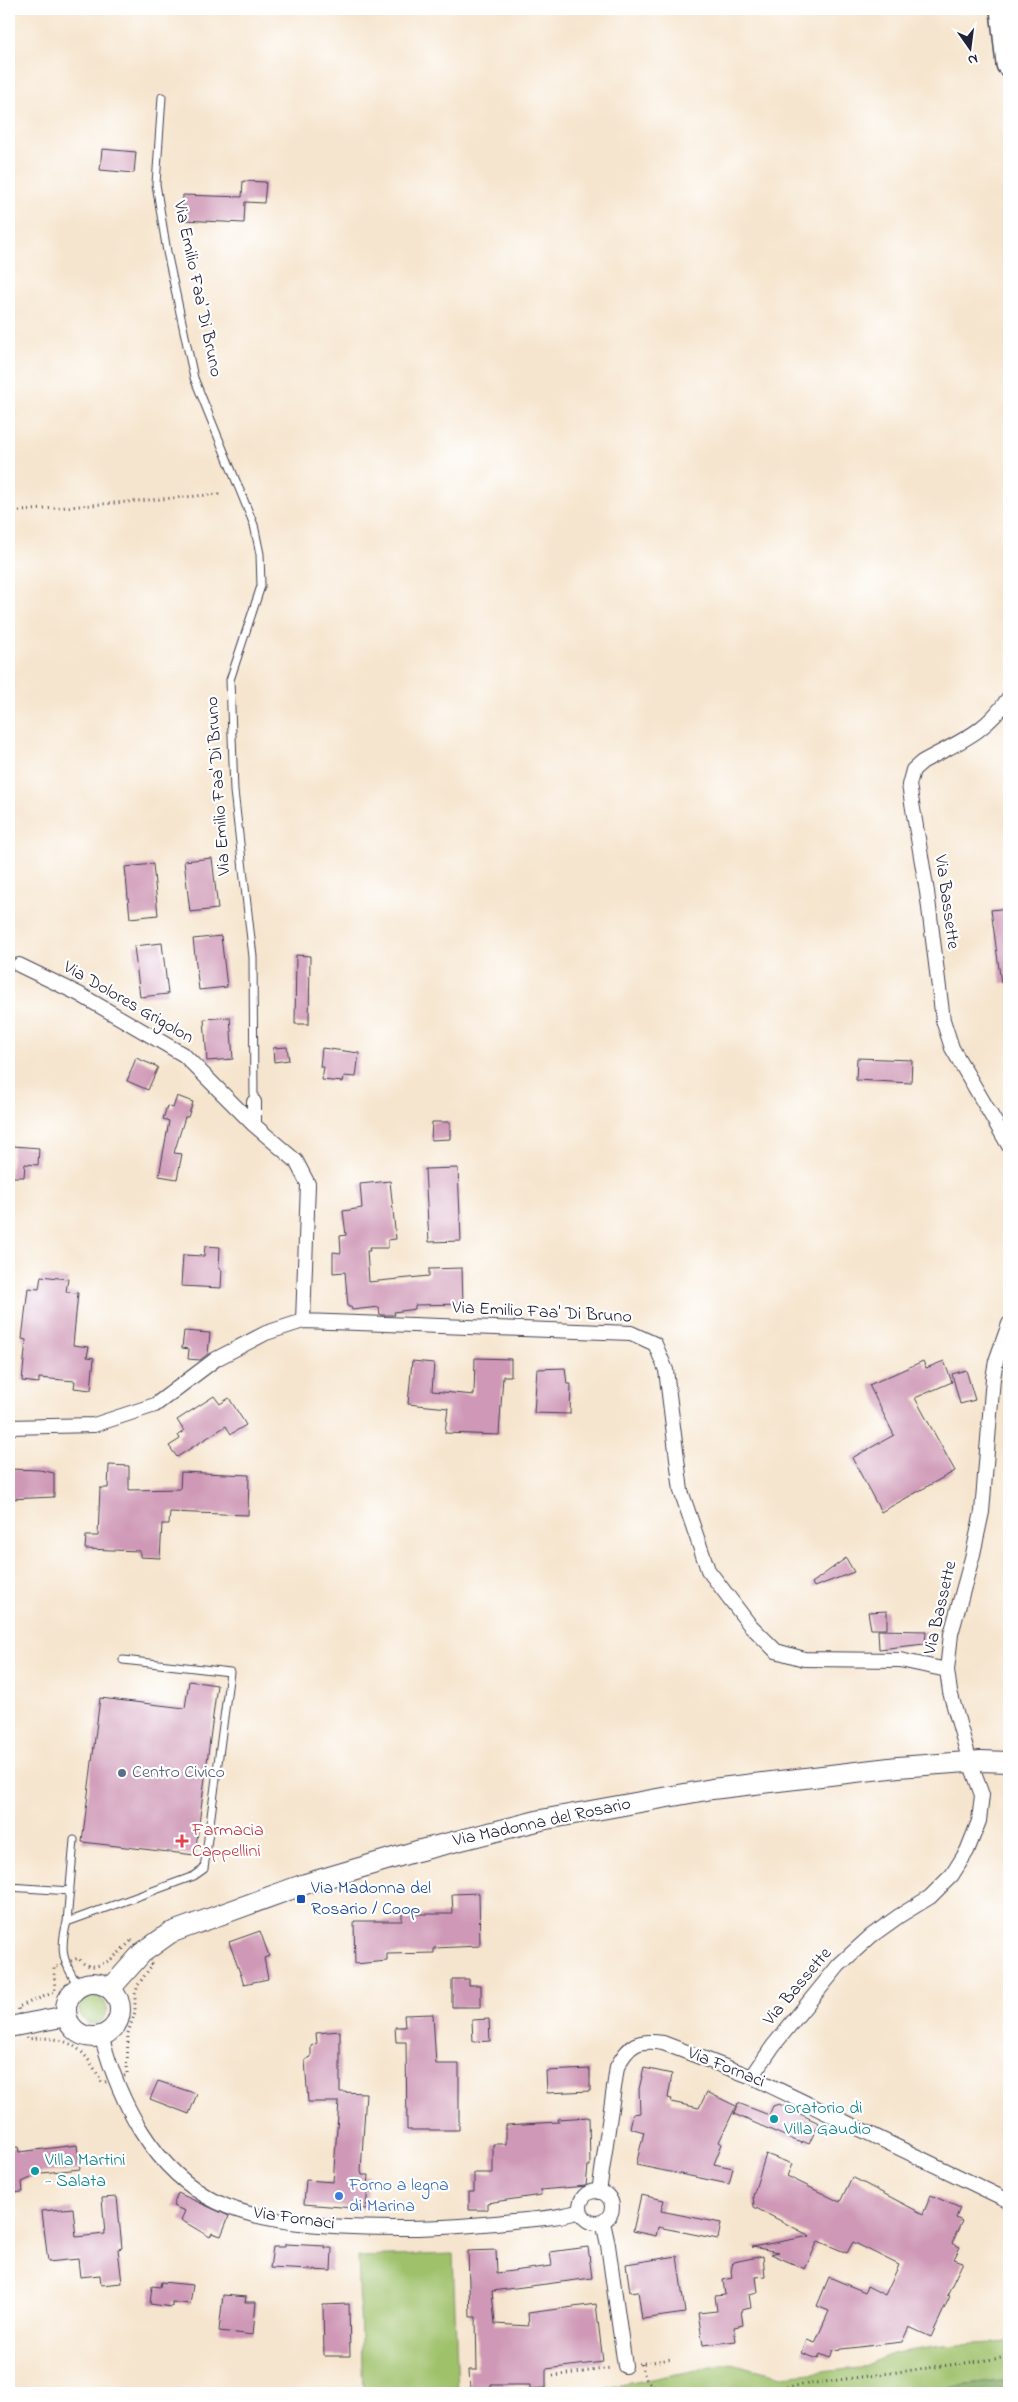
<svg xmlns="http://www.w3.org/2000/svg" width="1018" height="2402" font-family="'Indie Flower',sans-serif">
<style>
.green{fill:#9fc16a;stroke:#607252}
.forest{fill:#7fa75e;stroke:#50644c}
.building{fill:#cf98b6}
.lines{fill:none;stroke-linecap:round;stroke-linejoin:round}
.lane-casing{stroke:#423f51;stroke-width:9}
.street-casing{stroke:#423f51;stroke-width:16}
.secondary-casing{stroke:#423f51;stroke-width:22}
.highway-casing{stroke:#423f51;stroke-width:28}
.path{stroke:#423f51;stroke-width:3;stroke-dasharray:1 4;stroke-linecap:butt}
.lane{stroke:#fff;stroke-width:7}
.street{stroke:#fff;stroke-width:14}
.secondary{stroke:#fff;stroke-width:20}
.highway{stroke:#fff;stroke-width:25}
.service-dot{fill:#5c6f8a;stroke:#fff;stroke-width:2}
.health-dot{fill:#e0444e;stroke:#fff;stroke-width:2}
.transit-dot{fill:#1a4fb4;stroke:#fff;stroke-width:2}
.culture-dot{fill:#0f9aa8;stroke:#fff;stroke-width:2}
.shop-dot{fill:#3f7fe0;stroke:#fff;stroke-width:2}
.labels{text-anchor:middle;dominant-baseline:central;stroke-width:4.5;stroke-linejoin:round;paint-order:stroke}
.street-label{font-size:18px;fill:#22223b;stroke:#fff}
.service-label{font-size:18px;fill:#4e5e75;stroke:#fff;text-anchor:start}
.health-label{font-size:18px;fill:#be3a42;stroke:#fff;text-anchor:start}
.transit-label{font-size:18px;fill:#164399;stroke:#fff;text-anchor:start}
.culture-label{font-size:18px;fill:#0d838f;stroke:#fff;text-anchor:start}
.shop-label{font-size:18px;fill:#366cbe;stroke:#fff;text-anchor:start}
</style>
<rect width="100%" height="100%" fill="#fff"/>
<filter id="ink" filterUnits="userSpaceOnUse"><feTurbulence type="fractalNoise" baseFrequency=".02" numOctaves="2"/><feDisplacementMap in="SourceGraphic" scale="10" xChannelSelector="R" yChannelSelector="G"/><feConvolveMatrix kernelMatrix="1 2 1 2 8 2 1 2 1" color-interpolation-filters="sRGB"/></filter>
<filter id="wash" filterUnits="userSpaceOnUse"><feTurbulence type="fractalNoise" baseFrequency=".0096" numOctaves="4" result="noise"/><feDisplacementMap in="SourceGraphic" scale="20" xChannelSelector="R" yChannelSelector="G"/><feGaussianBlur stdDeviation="1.12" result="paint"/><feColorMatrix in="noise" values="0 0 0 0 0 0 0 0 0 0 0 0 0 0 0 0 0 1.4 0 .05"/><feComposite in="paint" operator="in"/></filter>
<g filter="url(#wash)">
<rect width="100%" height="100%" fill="#f6e5ce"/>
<!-- green -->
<path class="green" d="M79 2010a14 14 0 1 1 28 0a14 14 0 1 1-28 0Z
M453 2254 458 2393H363L358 2257Z
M1009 2342V2380L900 2393H581L731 2363 782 2376 860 2368 894 2353 942 2346Z"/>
<!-- forest -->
<path class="forest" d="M1009 2380V2393H900Z"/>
<g id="blocks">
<!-- building -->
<path class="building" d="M102 149 136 152 134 173 100 170Z
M243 181 266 182 264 203 245 202 244 223 182 220 183 195 242 197Z
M212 858 218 909 190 912 184 861Z
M153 864 158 915 130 918 125 867Z
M1009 908V983H1001L991 910Z
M221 936 227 987 199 990 193 939Z
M162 943 168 994 140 997 134 946Z
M296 955 310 956 309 1024H295Z
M230 1017 233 1059 207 1061 204 1019Z
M287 1047 289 1060 274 1062 273 1048Z
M322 1048 359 1053 356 1077 344 1076 343 1082 322 1080 324 1067H320Z
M136 1058 158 1067 148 1090 127 1081Z
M857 1058 912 1060 911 1083 856 1080Z
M177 1096 193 1102 188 1117H185L174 1153 182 1154 177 1179 159 1176 169 1121 163 1119 167 1106 173 1108Z
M432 1122H450V1139L431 1140Z
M13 1146 39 1148 38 1165 25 1164 24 1177H10Z
M458 1168 461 1241 429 1242 425 1169Z
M390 1181 396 1239 388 1240V1248H369L370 1251H367L369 1282 429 1276V1269L462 1268 463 1304 415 1305V1309L394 1312 395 1315H380L379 1307 352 1310 351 1307H348L345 1272 333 1273V1252L341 1253 340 1236 346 1235 343 1211 362 1208 360 1184Z
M205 1246 220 1247 219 1269 222 1270 221 1288 181 1286 183 1255 204 1256Z
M41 1276 68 1279 66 1292 78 1293 73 1345 89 1347 87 1357 94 1358 91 1390 74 1388 75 1381 39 1378V1383L22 1381 26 1340 22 1339 28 1288 39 1289Z
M184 1331 210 1333 208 1354 200 1360 188 1359 189 1349 182 1348Z
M475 1358 511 1359V1376H503L499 1435 445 1433 448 1408 408 1404 412 1361 434 1363 432 1391 474 1395Z
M923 1361 926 1368 944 1361 952 1382 915 1398 955 1471 881 1512 852 1458 894 1435 869 1385Z
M565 1368 567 1384H571L570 1414 534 1413 537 1369Z
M966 1370 975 1400 960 1404 952 1374Z
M214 1396 220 1404 229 1398 246 1425 231 1434 226 1426 177 1457 169 1446 180 1439 178 1435 184 1431 177 1420Z
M109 1465 129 1466V1490L180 1489 181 1472 249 1475 248 1515 170 1512 169 1524H162L160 1558 140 1557V1551L85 1549 86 1536H98L100 1488H108Z
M9 1469 40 1470 54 1473V1497L9 1499Z
M846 1558 854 1572 814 1587 812 1583Z
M887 1611V1629H871L868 1612Z
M878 1630 926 1631 925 1644 879 1649Z
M189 1681 217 1685 195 1855 82 1842 100 1698 185 1708Z
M479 1893 480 1946 434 1948V1953L387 1954V1961L355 1964 354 1921H402V1911H415V1914H453L452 1894Z
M260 1931 269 1956 264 1958 268 1979 244 1984 229 1942Z
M452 1979H469V1985H481V2007H452Z
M433 2014 436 2064H459V2130H407L406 2042H396L395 2027H405L404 2015Z
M489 2019 490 2041 473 2042 472 2020Z
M340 2031V2092L366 2093 361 2171 362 2175H369L366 2209 304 2204 306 2180 333 2182 339 2102H308L305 2060 311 2057V2046L317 2043 316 2033Z
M644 2068 672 2074 668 2098 672 2099 671 2102 699 2108 707 2092 736 2106 719 2142 722 2144 714 2164 733 2168 729 2184 636 2165 644 2132 630 2128 633 2114 640 2113 639 2089Z
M590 2069V2091L547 2093 546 2071Z
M158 2081 197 2094 189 2114 150 2099Z
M738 2103 769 2115 773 2106 779 2104 819 2123 809 2144 802 2141 801 2143 734 2114Z
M589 2117 590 2166H588L586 2186 540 2190 541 2195 487 2203V2210H469V2192H474V2173H493V2144H506V2125L559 2122 558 2119Z
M77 2145 80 2169 42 2173 22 2182 23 2192 9 2193V2148L18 2147 19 2152Z
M766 2154 792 2164 787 2176 840 2202 852 2177 923 2214 931 2195 960 2208 956 2218 962 2221 952 2243 960 2247 954 2259 963 2262 947 2295 950 2296 931 2337 909 2327 902 2342 833 2350 830 2358 820 2354 818 2359 802 2353 807 2340 815 2343 829 2311 817 2306 829 2277 865 2292 867 2286 885 2295 899 2265 853 2242 847 2253 818 2241 805 2269 771 2254 779 2252 752 2247 810 2236 754 2207 753 2196Z
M178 2193 229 2216 221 2236 212 2233 210 2237 181 2220 185 2211 173 2206Z
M641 2195 664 2200 661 2211 721 2223 718 2239 658 2227 656 2236 633 2231Z
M117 2197 122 2248 118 2249 122 2283 101 2285 100 2275 80 2277 78 2259 48 2262 42 2211 73 2208 76 2237 105 2234 102 2198Z
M285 2244 325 2246V2248H332L331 2271 270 2268 273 2247H285Z
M588 2247 592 2278 492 2291 495 2324 529 2326 528 2313 596 2304 603 2362 546 2369V2388L530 2389V2385H491V2389H470L469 2370H477L476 2317H470L468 2251 496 2250 497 2273 552 2266 550 2252Z
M677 2256 685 2313 642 2319 638 2291 630 2292 626 2264Z
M763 2256 765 2276 756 2277 758 2292 749 2294 751 2308 741 2310 743 2325 734 2327 736 2341 703 2345 698 2313 717 2311 715 2296 725 2295 723 2280 732 2278 731 2271 733 2262Z
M161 2282 193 2285 190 2304 172 2302V2307L150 2304 152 2286 160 2287Z
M223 2295 246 2297 245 2302H256L253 2335 219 2331Z
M349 2304 350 2356H324L323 2305Z"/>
</g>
</g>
<g filter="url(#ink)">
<use href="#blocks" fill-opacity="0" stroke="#423f51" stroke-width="1"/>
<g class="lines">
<!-- lane casing -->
<g class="lane-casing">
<path id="lane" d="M162 97 156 184 167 252 194 378 254 525 260 554 261 586 230 680 234 791 253 957 254 1102
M9 1887 70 1891
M67 1922 74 1840
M79 1987C63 1962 59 1951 67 1922L194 1876 204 1869 230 1672 123 1660"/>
</g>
<!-- street casing -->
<g class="street-casing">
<path id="street" d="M1009 697C986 733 958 742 922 762L913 770 909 785 927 892 943 1020 952 1048 1009 1146
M19 965 79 994 184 1055 254 1125 296 1161 308 1184 303 1321
M254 1125V1102
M9 1427 94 1425 155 1405 216 1359 266 1333 303 1321 631 1333 655 1344 666 1370 681 1491 708 1570 749 1624 776 1651 804 1659 900 1660 947 1670
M101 2035C119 2101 153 2171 217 2202 268 2227 351 2228 407 2228 443 2228 478 2225 513 2221 535 2219 559 2218 580 2211
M752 2077 773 2046 839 1965 871 1936 899 1916 930 1897 952 1875 967 1851 979 1821 982 1795 970 1762 950 1692 947 1670 951 1634 973 1554 982 1512 993 1378 996 1361 1009 1324
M580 2207a16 16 0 1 1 32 0a16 16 0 1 1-32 0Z
M599 2192 617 2067C629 2044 638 2039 663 2043L752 2077 1009 2201
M603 2222 608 2245 625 2366"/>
</g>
<!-- secondary casing -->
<g class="secondary-casing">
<path id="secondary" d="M66 2010a27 27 0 1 1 54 0a27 27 0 1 1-54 0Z
M110 1989 142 1953 170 1933 305 1884 417 1851 541 1820 712 1789 898 1767 981 1761 1009 1762
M9 2027 67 2016"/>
</g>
<!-- highway casing -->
<g class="highway-casing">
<path id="highway" d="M1003 9 1009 64"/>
</g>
<!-- path -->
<path class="path" d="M9 512 220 494
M132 1940 152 1965 138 1985 135 1995V2012L128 2033 127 2075 102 2083C84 2046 68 2035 27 2039L18 2007 55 1992 54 1968 78 1958C81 1961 83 1964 87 1965 103 1971 122 1950 132 1940Z
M639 2364 671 2359
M642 2364C645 2386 651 2383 667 2393
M553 2376 611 2368
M742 2393 1009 2357"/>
<!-- lane -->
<use href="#lane" class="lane"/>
<!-- street -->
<use href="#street" class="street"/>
<!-- secondary -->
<use href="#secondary" class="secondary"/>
<!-- highway -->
<use href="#highway" class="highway"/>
</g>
</g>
<!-- markers -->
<circle class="service-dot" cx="122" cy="1773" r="5"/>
<path class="health-dot" d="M179.5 1833.5h5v5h5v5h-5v5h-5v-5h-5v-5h5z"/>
<rect class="transit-dot" x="296" y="1894" width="10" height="10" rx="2.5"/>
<g class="culture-dot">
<circle cx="774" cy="2119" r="5"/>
<circle cx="35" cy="2171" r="5"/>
</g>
<circle class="shop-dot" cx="339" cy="2196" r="5"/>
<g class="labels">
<!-- street labels -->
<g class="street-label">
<text transform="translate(197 289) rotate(78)">Via Emilio Faa' Di Bruno</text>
<text transform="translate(219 786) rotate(-94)">Via Emilio Faa' Di Bruno</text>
<text transform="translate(946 902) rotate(82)">Via Bassette</text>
<text transform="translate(128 1003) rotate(30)">Via Dolores Grigolon</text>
<text transform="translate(542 1313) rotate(3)">Via Emilio Faa' Di Bruno</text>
<text transform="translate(941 1608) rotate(-77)">Via Bassette</text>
<text transform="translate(542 1823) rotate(-12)">Via Madonna del Rosario</text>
<text transform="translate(798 1987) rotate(-50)">Via Bassette</text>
<text transform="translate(726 2068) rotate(22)">Via Fornaci</text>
<text transform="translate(294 2219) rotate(8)">Via Fornaci</text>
</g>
<!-- service labels -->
<g class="service-label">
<text x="132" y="1773">Centro Civico</text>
</g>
<!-- health labels -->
<g class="health-label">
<text x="192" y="1831">Farmacia<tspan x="192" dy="21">Cappellini</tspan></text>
</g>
<!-- transit labels -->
<g class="transit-label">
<text x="311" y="1889">Via Madonna del<tspan x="311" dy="21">Rosario / Coop</tspan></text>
</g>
<!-- culture labels -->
<g class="culture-label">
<text x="784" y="2109">Oratorio di<tspan x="784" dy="21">Villa Gaudio</tspan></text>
<text x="45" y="2161">Villa Martini<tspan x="45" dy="21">- Salata</tspan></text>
</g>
<!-- shop labels -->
<g class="shop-label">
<text x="349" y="2186">Forno a legna<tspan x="349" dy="21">di Marina</tspan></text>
</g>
</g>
<!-- margin -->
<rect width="1018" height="2402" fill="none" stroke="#fff" stroke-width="30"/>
<!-- north arrow -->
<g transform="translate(970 48) rotate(166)" stroke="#ffffff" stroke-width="4" paint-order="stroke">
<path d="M0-4L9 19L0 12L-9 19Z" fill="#22223b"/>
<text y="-8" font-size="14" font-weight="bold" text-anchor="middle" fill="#22223b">N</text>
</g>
</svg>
